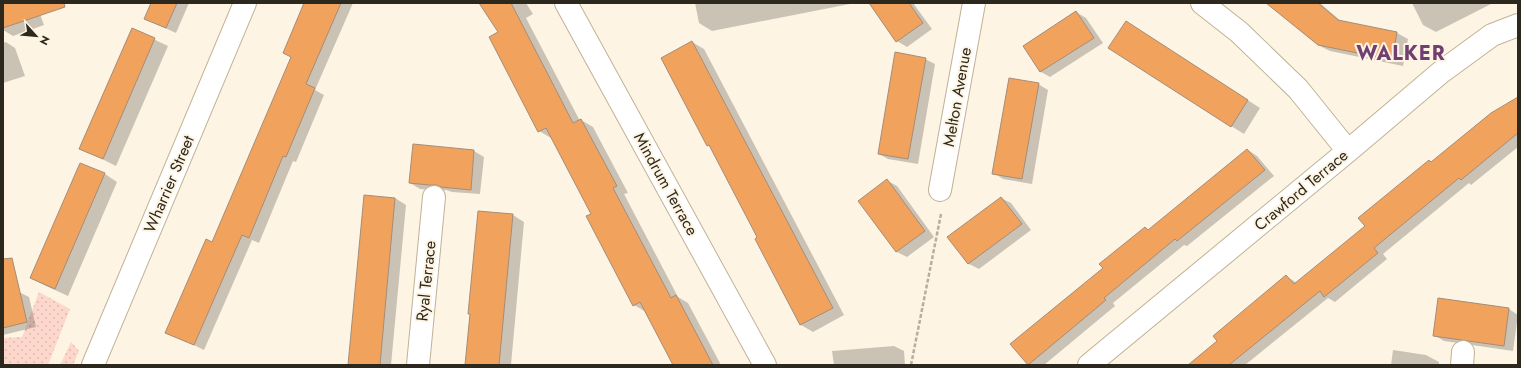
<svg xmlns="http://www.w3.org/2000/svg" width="1521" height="368" font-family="Jost,sans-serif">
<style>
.grass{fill:url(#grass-dots)}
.shadow{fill:#0003}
.building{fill:#f1a35e;stroke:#a58c78}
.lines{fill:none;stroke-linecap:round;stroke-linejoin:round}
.minor-casing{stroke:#c1b296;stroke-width:24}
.path{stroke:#b6ae9f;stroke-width:2.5;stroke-dasharray:4 2;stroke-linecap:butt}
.minor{stroke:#fff;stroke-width:22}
.labels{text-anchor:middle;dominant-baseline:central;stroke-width:4;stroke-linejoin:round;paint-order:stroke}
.street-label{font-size:16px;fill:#2d281d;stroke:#fdf4e3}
.district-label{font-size:20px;font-weight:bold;letter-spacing:1px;fill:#723f71;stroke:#fdf4e3}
</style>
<defs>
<pattern id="grass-dots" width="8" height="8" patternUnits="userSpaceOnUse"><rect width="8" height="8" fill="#fdd7cc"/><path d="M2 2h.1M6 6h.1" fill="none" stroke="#d9b9af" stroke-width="1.8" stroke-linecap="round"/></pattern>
</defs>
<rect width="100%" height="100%" fill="#fdf4e3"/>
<!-- grass -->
<path class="grass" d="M39 292 70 309 48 365H3V338L22 337Z
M71 342 79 351 73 365H60Z"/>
<!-- shadow -->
<path class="shadow" d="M3 3H36L44 25 13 36 3 30Z
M152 3H189L176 33 145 19Z
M305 3H353L315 90 324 95 296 162 293 161 259 243 252 240 204 350 167 332 212 243 292 57Z
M480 3H526L533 14 526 18 580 121 581 120 593 127 628 193 624 194 678 297 688 303 721 365H674L646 312 634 305 592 214 552 137 551 138 539 131 499 32Z
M695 3H855L712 31 699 23Z
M870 3H913L932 29 907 47 897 41Z
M1268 3H1320L1342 22 1397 33 1408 39 1403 66 1330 51 1318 45Z
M1412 3H1493L1436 32 1423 25Z
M1076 12 1086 18 1103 43 1050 77 1041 72 1024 46Z
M132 29 168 46 116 166 80 148Z
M1139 30 1260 108 1244 134 1231 126Z
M6 42 15 48 25 76 3 83V43Z
M692 42 704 49 844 315 813 332 801 325 756 239 759 238 711 147 707 145Z
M925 59 935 64 918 164 888 159 879 154Z
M1038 84 1048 90 1032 184 1003 179 994 173Z
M1518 98V147L1471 185 1469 183 1383 254 1387 259 1335 302 1328 298 1245 365H1189L1219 341 1286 276 1297 283 1366 227 1429 161 1432 162Z
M414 145 474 151 484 157 480 194 452 192 446 190 440 191 420 189 410 183Z
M1248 150 1257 156 1274 176 1187 246 1184 245 1113 303 1115 306 1044 365 1028 364 1104 268 1145 228 1149 230Z
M81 164 105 174 117 182 68 296 44 285 31 278Z
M888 181 897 186 934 237 907 257 897 252 860 201Z
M395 198 406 205 391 365H349Z
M1001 198 1011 203 1031 230 979 269 969 264 949 237Z
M479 212 513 215 524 222 511 365H466Z
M19 292 29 297 36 327 3 335V296Z
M1439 299 1509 309 1518 315 1513 351 1444 341 1434 335Z
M894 346 904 351 905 365H834L832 351Z
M1393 350 1426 355 1439 362V365H1391Z"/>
<!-- building -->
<path class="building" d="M3 3H64L65 7 3 28Z
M151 3H177L166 28 144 19Z
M304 3H341L306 84 315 88 286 157 283 156 249 238 242 235 194 345 165 333 206 239 212 242 291 57 283 53Z
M479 3H511L573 123 581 119 617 186 613 188 671 298 676 295 713 365H673L640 302 633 306 586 216 591 214 546 128 538 132 489 37 498 32Z
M869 3H909L923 23 896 42Z
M1266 3H1318L1338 20 1397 32 1392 60 1318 45Z
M1076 11 1094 38 1040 72 1023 46Z
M1126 21 1248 100 1231 127 1108 48Z
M132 28 155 38 103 159 79 149Z
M692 41 833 308 800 325 755 239 757 237 709 145 707 146 661 58Z
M895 52 926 58 908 159 878 154Z
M1009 78 1039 83 1022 179 992 174Z
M1518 97V133L1461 180 1459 178 1374 248 1378 253 1324 297 1320 291 1229 365H1188L1217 341 1213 336 1286 275 1294 284 1365 226 1358 218 1429 160 1431 162 1491 113Z
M413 144 474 150 471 190 441 187 436 185H429L409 183Z
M1247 149 1265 170 1177 241 1175 239 1104 298 1106 300 1028 365 1010 344 1103 268 1099 264 1145 227 1148 230Z
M80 163 105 173 55 289 30 278Z
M887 179 925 231 896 252 858 201Z
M364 195 395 198 380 365H348Z
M1001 197 1022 224 968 264 947 237Z
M478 211 513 214 499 365H465L470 314H468Z
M12 258 27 322 3 328V259Z
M1438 298 1509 308 1504 346 1433 336Z"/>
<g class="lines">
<!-- minor casing -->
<g class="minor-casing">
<path id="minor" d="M566 3 765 365
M1202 3 1239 32 1298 89 1348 151
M940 190 974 3
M93 365 245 3
M418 365 434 197
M1089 365 1348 151 1440 73 1492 35 1518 25
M1462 365 1463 352"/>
</g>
<!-- path -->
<path class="path" d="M911 365 941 214"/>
<!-- minor -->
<use href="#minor" class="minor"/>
</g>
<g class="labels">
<!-- street labels -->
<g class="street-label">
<text transform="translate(957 97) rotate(-80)">Melton Avenue</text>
<text transform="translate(169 184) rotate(-67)">Wharrier Street</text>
<text transform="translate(666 184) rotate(61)">Mindrum Terrace</text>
<text transform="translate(1301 190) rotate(-40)">Crawford Terrace</text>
<text transform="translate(426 281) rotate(-84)">Ryal Terrace</text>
</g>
<!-- district labels -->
<g class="district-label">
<text x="1401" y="53">WALKER</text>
</g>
</g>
<!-- border -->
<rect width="1521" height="368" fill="none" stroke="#2d281d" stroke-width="8"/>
<!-- north arrow -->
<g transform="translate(36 36) rotate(117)" stroke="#fdf4e3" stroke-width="3" paint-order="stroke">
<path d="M0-3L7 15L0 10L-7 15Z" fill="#2d281d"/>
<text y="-6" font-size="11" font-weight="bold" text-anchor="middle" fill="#2d281d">N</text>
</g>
</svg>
